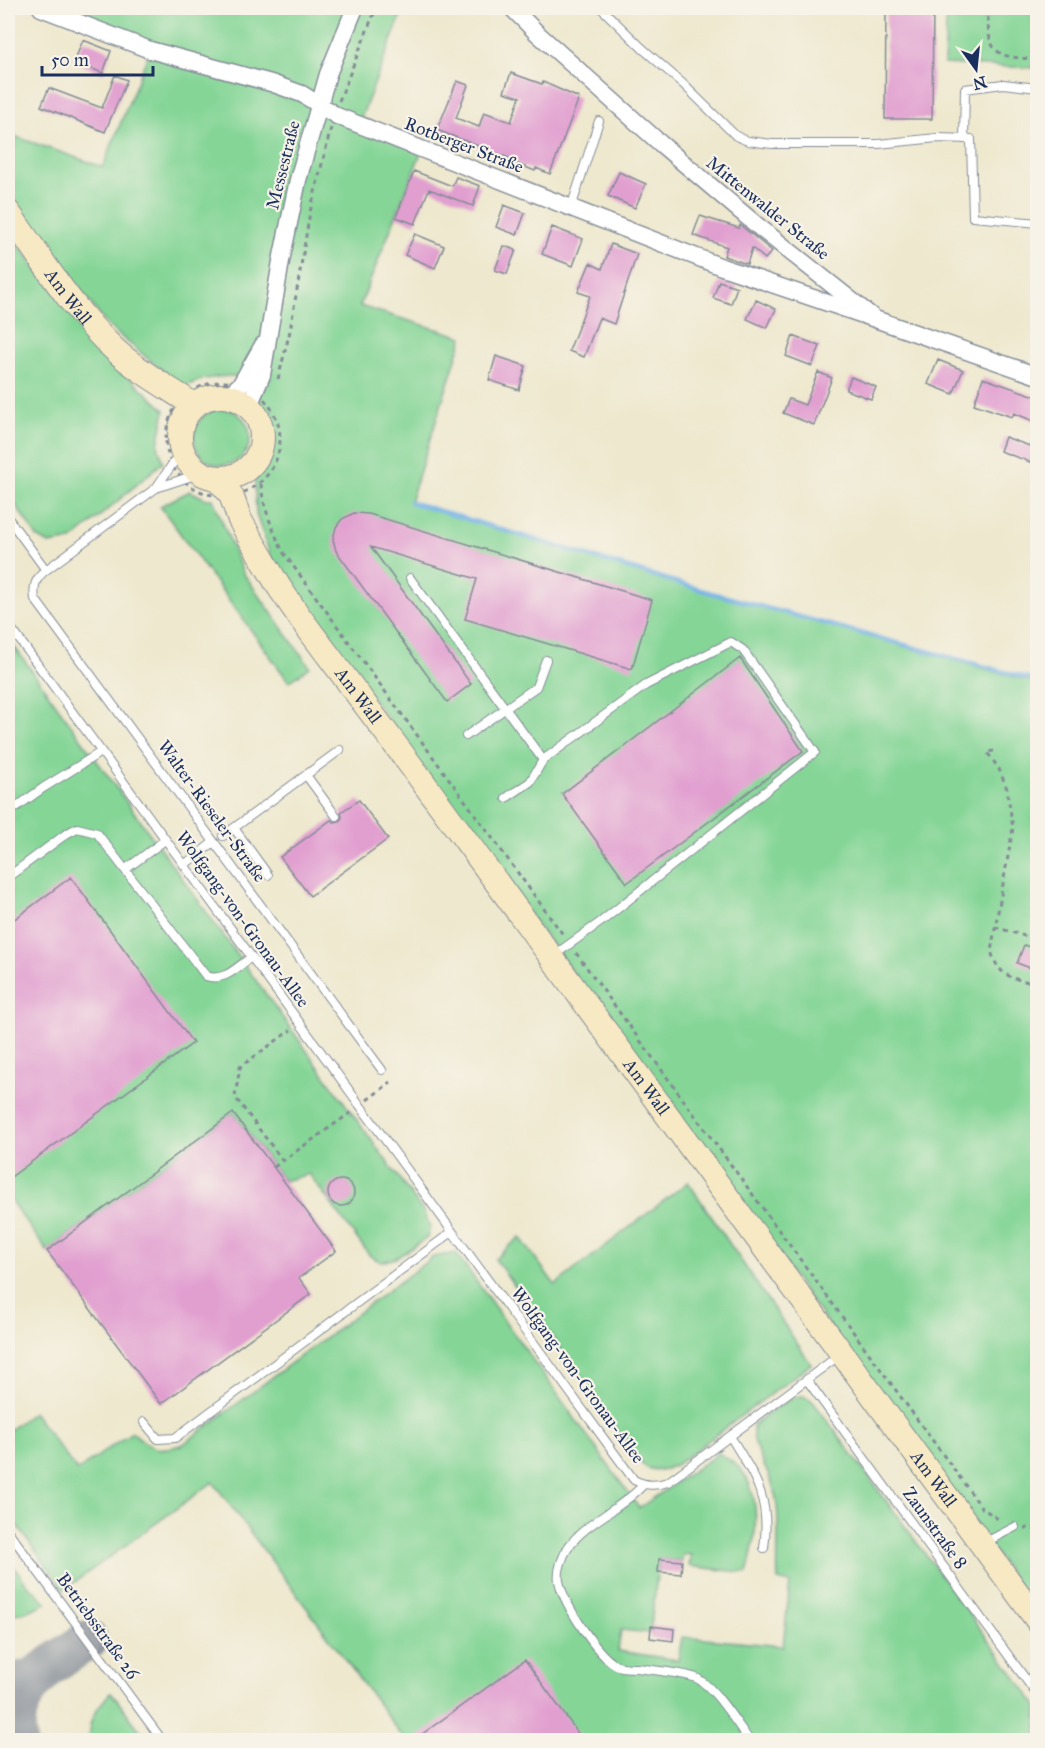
<svg xmlns="http://www.w3.org/2000/svg" width="1045" height="1748" font-family="'IM FELL Great Primer',serif">
	<rect width="100%" height="100%" fill="#f7f3e8"/>
	<filter id="ink" filterUnits="userSpaceOnUse"><feTurbulence type="fractalNoise" baseFrequency=".0167" numOctaves="2"/><feDisplacementMap in="SourceGraphic" scale="12" xChannelSelector="R" yChannelSelector="G"/><feConvolveMatrix kernelMatrix="1 2 1 2 8 2 1 2 1" color-interpolation-filters="sRGB"/></filter>
	<filter id="wash" filterUnits="userSpaceOnUse"><feTurbulence type="fractalNoise" baseFrequency=".008" numOctaves="4" result="noise"/><feDisplacementMap in="SourceGraphic" scale="24" xChannelSelector="R" yChannelSelector="G"/><feGaussianBlur stdDeviation="1.35" result="paint"/><feColorMatrix in="noise" values="0 0 0 0 0 0 0 0 0 0 0 0 0 0 0 0 0 1.4 0 .05"/><feComposite in="paint" operator="in"/></filter>
	<g filter="url(#wash)">
		<rect width="100%" height="100%" fill="#eee8ce"/>
		<path fill="#84d596" stroke="#50827a" stroke-width="1.5" d="M 41,8 L 404,8 L 361,118 L 425,143 L 360,306 L 463,337 L 410,502 L 708,592 L 1037,683 L 1037,1611 L 272,560 L 256,514 L 255,481 L 268,462 L 266,426 L 256,402 L 235,376 C 215,375 200,379 183,387 L 108,326 L 8,196 L 8,134 L 103,167 L 150,50 Z
			M 947,8 L 1037,8 L 1037,68 L 944,64 Z
			M 8,231 L 97,348 L 165,410 L 158,445 L 163,462 L 72,540 L 49,544 L 37,537 L 8,494 Z
			M194 437a28 28 0 1 1 56 0a28 28 0 1 1-56 0Z
			M 190,491 L 206,499 L 213,499 L 243,573 L 310,667 L 289,682 L 160,506 Z
			M 8,638 L 425,1214 L 430,1227 L 427,1238 L 396,1258 L 381,1262 L 370,1256 L 309,1174 L 284,1181 L 233,1113 L 47,1251 L 8,1197 Z
			M 688,1182 L 811,1364 L 677,1464 L 661,1471 L 647,1468 L 629,1451 L 583,1379 L 495,1259 L 520,1237 L 555,1285 Z
			M 456,1253 L 639,1508 L 719,1453 C 725,1458 736,1463 741,1470 C 763,1498 756,1541 747,1573 L 689,1566 L 691,1555 L 683,1554 L 682,1561 L 659,1559 L 650,1633 L 621,1630 L 618,1651 L 678,1660 L 682,1637 L 783,1646 L 790,1583 L 778,1580 C 776,1551 782,1513 773,1486 C 766,1465 751,1449 753,1425 C 764,1418 791,1394 803,1396 C 809,1397 811,1400 815,1404 L 1037,1706 L 1037,1740 L 405,1740 L 213,1482 L 64,1590 L 8,1513 L 8,1431 L 33,1412 L 77,1471 L 132,1432 C 154,1450 154,1452 182,1445 L 433,1257 Z
			M 8,1558 L 26,1583 L 47,1603 L 23,1613 L 8,1614 Z
			M 111,1692 L 147,1740 L 90,1740 C 86,1720 99,1706 111,1692 Z"/>
		<g fill="none" stroke-linecap="round" stroke-linejoin="round">
			<path stroke="#74b2e6" stroke-width="4.5" d="M 410,502 L 708,592 L 1038,681"/>
			<path stroke="#848c96" stroke-width="40" d="M 8,1685 L 34,1677 L 88,1640
				M 17,1740 C 12,1712 24,1691 44,1672"/>
		</g>
		<g id="blocks">
			<path fill="#e19fd0" d="M 886,8 L 933,8 L 932,119 L 885,119 Z
				M 83,40 L 111,51 L 103,73 L 74,62 Z
				M 511,73 L 542,84 L 543,82 L 579,98 L 550,174 L 536,168 L 535,171 L 513,162 L 514,160 L 499,154 L 437,130 L 457,81 L 468,85 L 456,118 L 479,127 L 484,112 L 511,122 L 520,97 L 504,92 Z
				M 115,75 L 127,80 L 105,132 L 41,106 L 49,88 L 102,108 Z
				M 414,171 L 452,186 L 456,177 L 480,186 L 473,206 L 429,189 L 415,224 L 396,217 Z
				M 619,172 L 646,184 L 635,208 L 608,196 Z
				M 504,205 L 525,213 L 517,235 L 496,227 Z
				M 700,216 L 739,228 L 740,225 L 772,251 L 765,259 L 752,248 L 747,264 L 724,256 L 727,247 L 693,235 Z
				M 552,227 L 583,239 L 573,266 L 542,254 Z
				M 415,234 L 444,246 L 435,268 L 405,255 Z
				M 611,244 L 637,254 L 614,324 L 599,318 L 584,357 L 569,351 L 590,296 L 578,292 L 590,263 L 602,269 Z
				M 504,246 L 516,250 L 507,274 L 495,270 Z
				M 719,281 L 737,287 L 731,304 L 713,298 Z
				M 756,300 L 776,309 L 767,328 L 747,319 Z
				M 793,336 L 820,346 L 812,366 L 786,356 Z
				M 496,356 L 526,366 L 519,390 L 489,380 Z
				M 938,360 L 963,370 L 953,394 L 928,384 Z
				M 818,372 L 832,378 L 814,425 L 783,413 L 789,399 L 805,405 Z
				M 851,377 L 876,387 L 871,399 L 846,390 Z
				M 983,378 L 1038,397 L 1038,423 L 1014,413 L 1012,417 L 974,404 Z
				M 1005,437 L 1038,449 L 1038,465 L 1000,451 Z
				M 354,513 L 369,514 L 652,600 L 632,669 L 465,619 L 477,579 L 371,547 L 471,684 L 447,702 L 336,551 L 333,539 L 336,527 L 342,519 Z
				M 740,658 L 803,751 L 627,883 L 562,794 Z
				M 359,800 L 388,839 L 310,896 L 280,857 L 331,820 L 334,822 L 339,821 L 342,818 L 341,812 Z
				M 71,877 L 193,1043 L 8,1179 L 8,924 Z
				M 1024,945 L 1038,950 L 1038,971 L 1017,963 Z
				M 233,1113 L 336,1251 L 299,1278 L 311,1294 L 161,1404 L 47,1251 Z
				M328 1193a13 13 0 1 1 26 0a13 13 0 1 1-26 0Z
				M 659,1559 L 682,1561 L 681,1574 L 658,1572 Z
				M 651,1626 L 674,1629 L 673,1641 L 650,1638 Z
				M 525,1660 L 583,1740 L 414,1740 Z"/>
		</g>
	</g>
	<g filter="url(#ink)">
		<use href="#blocks" fill-opacity="0" stroke="#848c96" stroke-width="1.5"/>
		<g fill="none" stroke-linecap="round" stroke-linejoin="round">
			<defs>
				<path id="lane" d="M 601,8 L 642,48 L 683,84 L 736,136 L 748,141 L 772,144 L 878,144 L 937,138 L 971,139 L 973,217 L 1038,223
					M 964,139 L 965,89 L 1003,84 L 1038,88
					M 571,208 L 599,121
					M 201,473 L 156,488 L 46,570 C 35,579 33,586 35,599 L 382,1070
					M 156,488 L 182,450
					M 8,518 L 46,570
					M 410,578 L 543,760
					M 8,624 L 634,1480 C 646,1486 655,1486 668,1482 L 841,1354
					M 466,736 L 536,687 L 546,660
					M 306,775 L 336,816
					M 506,798 L 530,782 L 543,760 L 646,685 L 731,642 L 743,650 L 815,752 L 602,921 L 553,956
					M 8,813 L 43,788 L 101,752
					M 234,828 L 268,875
					M 223,836 L 340,750
					M 184,865 L 214,842
					M 126,869 L 165,840
					M 8,877 L 66,834 L 77,828 L 97,833 L 206,976 C 224,982 236,968 250,958
					M 807,1380 L 1038,1696
					M 144,1422 L 158,1439 L 175,1438 L 452,1232
					M 730,1436 C 755,1477 771,1498 764,1548
					M 643,1485 C 623,1508 586,1522 569,1546 C 563,1555 557,1570 559,1581 C 563,1602 598,1658 618,1666 C 624,1668 631,1668 637,1668 C 651,1670 684,1673 696,1678 C 713,1685 738,1725 749,1740
					M 8,1531 L 162,1740
					M 984,1543 L 1015,1527"/>
				<path id="street" d="M 41,8 L 150,50 L 271,83 L 302,94 L 337,116 L 722,267 L 875,319
					M 512,8 L 538,34 L 661,144 L 759,227 L 875,319 L 1038,376
					M 227,396 L 241,384 L 263,345
					M 249,406 L 262,375 L 281,261 L 298,180 L 328,74 L 355,8"/>
				<g id="secondary">
					<path id="s1" d="M 8,212 C 41,258 73,311 115,350 C 138,371 168,388 194,405"/>
					<circle cx="221" cy="437" r="41"/>
					<path id="s2" d="M 215,478 L 225,487 L 231,495 L 240,520 L 249,536 L 279,587 L 301,619 L 415,771 L 1038,1621"/>
				</g>
			</defs>
			<use href="#lane" stroke="#848c96" stroke-width="10"/>
			<use href="#street" stroke="#848c96" stroke-width="19"/>
			<use href="#secondary" stroke="#848c96" stroke-width="26"/>
			<path stroke="#848c96" stroke-width="3" stroke-dasharray="4.5 4.5" stroke-linecap="butt" d="M 988,8 C 987,52 993,58 1038,59
				M 339,101 L 376,8
				M 278,379 L 290,331 L 310,212 L 331,128
				M166 439a57 57 0 1 1 114 0a57 57 0 1 1-114 0Z
				M 261,484 C 263,508 273,530 283,552 L 564,936
				M 994,751 L 987,752 L 999,769 L 1007,789 L 1013,828 L 991,951 C 999,978 1012,978 1038,984
				M 995,927 L 1038,940
				M 576,953 L 982,1508 L 1001,1521
				M 367,1100 L 391,1082
				M 283,1161 L 235,1097 L 240,1067 L 291,1030
				M 274,1167 L 353,1111
				M 1024,1528 L 1038,1529"/>
			<use href="#lane" stroke="#fff" stroke-width="8"/>
			<use href="#street" stroke="#fff" stroke-width="16"/>
			<use href="#secondary" stroke="#f7e9c3" stroke-width="24"/>
		</g>
	</g>
	<g text-anchor="middle" dominant-baseline="central" stroke-width="4.5" stroke-linejoin="round" paint-order="stroke">
		<g font-size="18" fill="#1b2f5e" stroke="#f7f3e8">
			<text transform="translate(464 145) rotate(21)">Rotberger Straße</text>
			<text transform="translate(283 165) rotate(-76)">Messestraße</text>
			<text transform="translate(768 208) rotate(39)">Mittenwalder Straße</text>
			<text stroke="none"><textPath href="#s1" startOffset="104">Am Wall</textPath></text>
			<text stroke="none"><textPath href="#s2" startOffset="262">Am Wall</textPath></text>
			<text transform="translate(212 811) rotate(54)">Walter-Rieseler-Straße</text>
			<text transform="translate(243 919) rotate(54)">Wolfgang-von-Gronau-Allee</text>
			<text stroke="none"><textPath href="#s2" startOffset="748">Am Wall</textPath></text>
			<text transform="translate(578 1375) rotate(54)">Wolfgang-von-Gronau-Allee</text>
			<text stroke="none"><textPath href="#s2" startOffset="1234">Am Wall</textPath></text>
			<text transform="translate(935 1528) rotate(54)">Zaunstraße 8</text>
			<text transform="translate(98 1626) rotate(54)">Betriebsstraße 26</text>
		</g>
	</g>
	<rect width="1045" height="1748" fill="none" stroke="#f7f3e8" stroke-width="30"/>
	<g transform="translate(976 69) rotate(165)" stroke="#f7f3e8" stroke-width="4.5" paint-order="stroke">
	<path d="M0-4.5L10 22L0 15L-10 22Z" fill="#1b2f5e"/>
	<text y="-9" font-size="16" font-weight="bold" text-anchor="middle" fill="#1b2f5e">N</text>
	</g>
	<path d="M42 66v9h111v-9" fill="none" stroke="#1b2f5e" stroke-width="3"/>
	<text x="51" y="66" font-size="18" fill="#1b2f5e" stroke="#f7f3e8" stroke-width="4.5" paint-order="stroke">50 m</text>
</svg>
